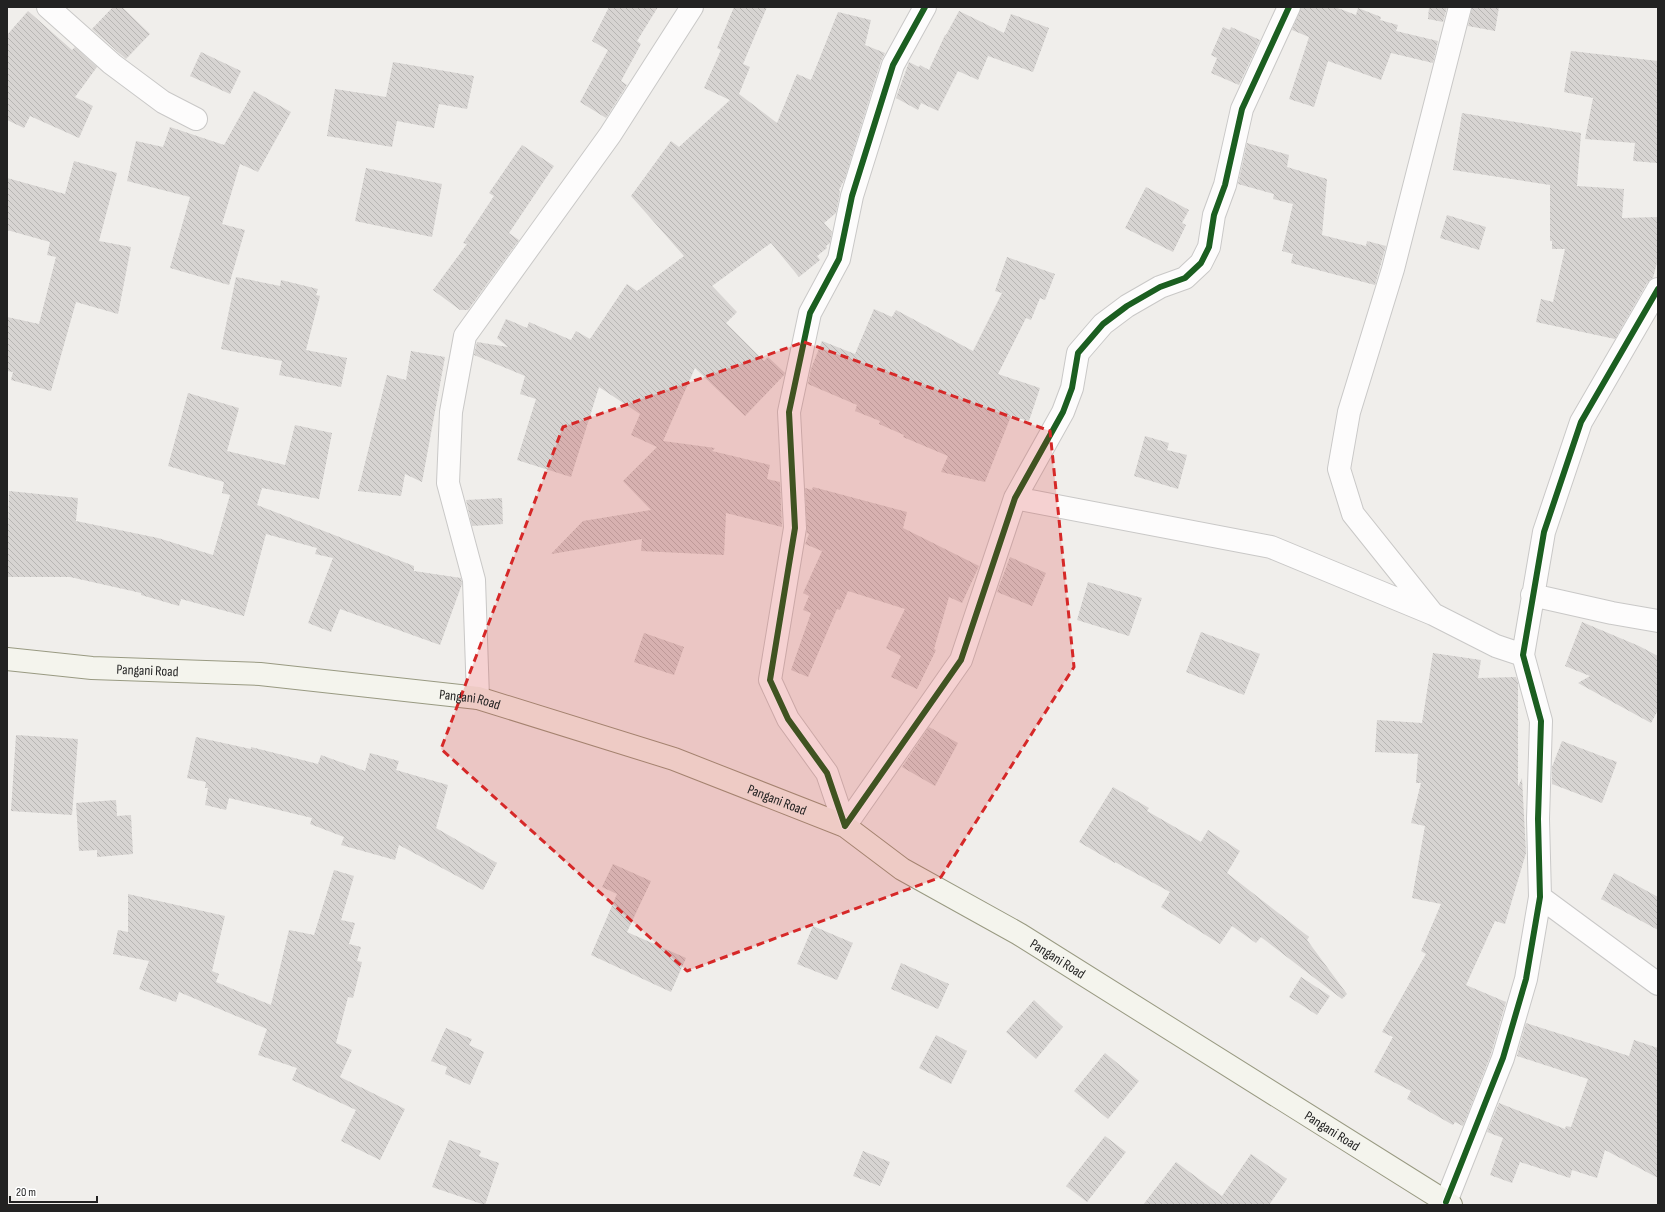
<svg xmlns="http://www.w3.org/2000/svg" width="1665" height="1212" font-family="'Sofia Sans Condensed',sans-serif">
	<defs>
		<pattern id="building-back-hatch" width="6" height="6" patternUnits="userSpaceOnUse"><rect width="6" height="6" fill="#d7d4d2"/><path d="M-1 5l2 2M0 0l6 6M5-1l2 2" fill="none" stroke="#b8b6b4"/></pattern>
	</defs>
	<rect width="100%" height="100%" fill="#f0eeeb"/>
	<path fill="url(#building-back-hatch)" d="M 113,7 L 122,7 L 150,34 L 126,59 L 92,29 Z
		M 609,7 L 658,7 L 637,41 L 641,44 L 621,81 L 627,85 L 606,118 L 580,102 L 608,50 L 592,41 Z
		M 734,7 L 767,7 L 743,64 L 750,67 L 739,94 L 777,123 L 797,74 L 811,80 L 838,12 L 871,20 L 865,45 L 885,53 L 881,61 L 845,178 L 839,190 L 840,192 L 836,213 L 824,223 L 832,232 L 830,243 L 826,246 L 827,248 L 817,256 L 820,260 L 799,277 L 771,243 L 712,286 L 737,312 L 726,323 L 764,361 L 768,357 L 785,373 L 784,375 L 745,416 L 695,368 L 663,441 L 715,448 L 712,451 L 770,465 L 767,479 L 780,482 L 782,527 L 726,513 L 724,555 L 641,551 L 642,539 L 551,554 L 583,521 L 651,510 L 623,481 L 657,447 L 631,435 L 640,414 L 599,387 L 571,477 L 517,460 L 536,399 L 520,394 L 525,376 L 474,355 L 477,342 L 508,347 L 497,338 L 506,319 L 527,328 L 529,322 L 571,340 L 576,331 L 590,339 L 627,284 L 637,291 L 684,256 L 631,196 L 671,141 L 679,147 L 730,100 L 704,88 L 721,50 L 717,48 Z
		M 1301,7 L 1335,7 L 1356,15 L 1358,8 L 1381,17 L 1380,20 L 1398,25 L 1396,31 L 1438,41 L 1433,63 L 1391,53 L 1381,80 L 1328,61 L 1314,107 L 1289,99 L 1309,37 L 1292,30 Z
		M 1429,7 L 1447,7 L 1443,22 L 1428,19 Z
		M 1472,7 L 1499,7 L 1495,31 L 1468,26 Z
		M 28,11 L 72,50 L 75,47 L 97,67 L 75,97 L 93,106 L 79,138 L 30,116 L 24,128 L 7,120 L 7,35 Z
		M 959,11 L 1004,33 L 1011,14 L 1049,28 L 1033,72 L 988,56 L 978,80 L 958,71 L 938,111 L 921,103 L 918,110 L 896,98 L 909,62 L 919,67 L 920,65 L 929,70 L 945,35 L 946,35 Z
		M 1223,27 L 1230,30 L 1231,27 L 1260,40 L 1239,85 L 1211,73 L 1217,58 L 1211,55 Z
		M 1571,51 L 1658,61 L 1657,163 L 1633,161 L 1635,143 L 1585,139 L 1593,98 L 1564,92 Z
		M 201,52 L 241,71 L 230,94 L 190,76 Z
		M 393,62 L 474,76 L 467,109 L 439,104 L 434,128 L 397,121 L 392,147 L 327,136 L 335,89 L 386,97 Z
		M 254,91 L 291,112 L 258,172 L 240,164 L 222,224 L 245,230 L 229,285 L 170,268 L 190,197 L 127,181 L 136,141 L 163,147 L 170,127 L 224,145 Z
		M 1462,113 L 1581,133 L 1577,186 L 1624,189 L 1622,218 L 1658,217 L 1658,259 L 1653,278 L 1647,283 L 1615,339 L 1536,322 L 1541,299 L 1553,302 L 1565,249 L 1552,249 L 1552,241 L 1550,241 L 1550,185 L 1453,170 Z
		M 1247,143 L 1289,155 L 1287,167 L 1327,179 L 1322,235 L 1366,246 L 1367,241 L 1386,246 L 1375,285 L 1291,263 L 1293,254 L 1282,251 L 1293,204 L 1273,199 L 1274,194 L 1238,184 Z
		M 522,145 L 554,166 L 509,233 L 519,240 L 468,310 L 460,310 L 433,290 L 467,244 L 463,243 L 494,196 L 489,193 Z
		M 74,161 L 117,173 L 99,241 L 131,247 L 118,314 L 76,302 L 51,391 L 11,380 L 13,372 L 7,371 L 7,317 L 39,324 L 56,257 L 47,255 L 50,242 L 7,230 L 7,178 L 65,194 Z
		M 366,168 L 442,184 L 432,237 L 355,221 Z
		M 1146,187 L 1189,210 L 1182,223 L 1186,225 L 1173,252 L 1125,228 Z
		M 1447,215 L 1486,227 L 1479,250 L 1440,238 Z
		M 1007,257 L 1055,274 L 1045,300 L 1040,298 L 1031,320 L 1026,318 L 998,374 L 1040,388 L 1029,421 L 1011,416 L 985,482 L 941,472 L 948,456 L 903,437 L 904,435 L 879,424 L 880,421 L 855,411 L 857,405 L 808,384 L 811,369 L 822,341 L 855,354 L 874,309 L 892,317 L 896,310 L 973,351 L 1002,293 L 995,291 Z
		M 236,277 L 280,286 L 281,280 L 318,289 L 316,295 L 320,296 L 306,350 L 347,358 L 341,387 L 279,375 L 282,361 L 221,349 Z
		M 411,351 L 445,357 L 422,482 L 405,474 L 401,496 L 358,491 L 387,375 L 406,380 Z
		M 188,393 L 239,408 L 227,451 L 285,465 L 295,425 L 332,433 L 319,499 L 262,488 L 257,505 L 414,566 L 414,571 L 461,578 L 462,584 L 440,645 L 340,609 L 331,632 L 308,623 L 333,558 L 315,554 L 317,548 L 266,534 L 244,616 L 181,599 L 179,606 L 141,595 L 141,593 L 70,577 L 7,577 L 9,491 L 78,498 L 76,521 L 158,538 L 213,555 L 230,495 L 222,493 L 224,482 L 168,466 Z
		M 1145,436 L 1169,443 L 1167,450 L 1187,455 L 1178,489 L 1134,476 Z
		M 813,487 L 907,512 L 903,528 L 979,566 L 962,603 L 949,597 L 934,649 L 936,650 L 917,689 L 891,677 L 901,656 L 886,648 L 905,609 L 848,591 L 840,610 L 837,609 L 808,677 L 791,670 L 811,613 L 803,610 L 809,596 L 803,593 L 822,551 L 805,544 L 809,534 L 807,533 L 805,488 L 812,490 Z
		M 502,498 L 503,524 L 472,526 L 466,500 Z
		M 1010,557 L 1046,573 L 1032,606 L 997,592 Z
		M 1088,582 L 1142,598 L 1129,636 L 1077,620 Z
		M 1582,622 L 1639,646 L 1658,656 L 1658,710 L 1651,723 L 1578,683 L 1590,676 L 1565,666 Z
		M 1201,632 L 1260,654 L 1244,695 L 1186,672 Z
		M 644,633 L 684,647 L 674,675 L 634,662 Z
		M 1433,653 L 1481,660 L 1478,678 L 1516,677 L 1518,683 L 1518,787 L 1522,778 L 1526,853 L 1505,924 L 1495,921 L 1466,985 L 1506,1002 L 1491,1054 L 1463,1126 L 1455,1122 L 1453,1125 L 1407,1099 L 1411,1091 L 1374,1072 L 1393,1037 L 1382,1032 L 1426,954 L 1421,951 L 1441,904 L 1412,898 L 1425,826 L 1411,823 L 1421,783 L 1416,783 L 1418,754 L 1375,752 L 1377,720 L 1422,723 Z
		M 929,727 L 958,743 L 935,786 L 902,767 Z
		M 16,735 L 78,739 L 72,815 L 11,811 Z
		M 196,737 L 251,749 L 251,747 L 318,764 L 321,755 L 365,771 L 370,753 L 399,761 L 396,770 L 448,785 L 436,828 L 497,863 L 483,890 L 399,845 L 395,860 L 341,845 L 344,837 L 310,824 L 312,818 L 229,798 L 226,810 L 205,805 L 208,788 L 205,788 L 206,782 L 187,778 Z
		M 1562,741 L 1617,762 L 1602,803 L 1552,784 L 1552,767 Z
		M 1113,787 L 1149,808 L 1147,811 L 1201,842 L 1208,830 L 1240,851 L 1227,873 L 1309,937 L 1307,940 L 1347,994 L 1342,999 L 1261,937 L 1256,943 L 1232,926 L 1220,944 L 1161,907 L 1170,892 L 1115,862 L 1115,863 L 1079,842 Z
		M 116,800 L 117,816 L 131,815 L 133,854 L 97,857 L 97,850 L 79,851 L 76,803 Z
		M 613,864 L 651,881 L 627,932 L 686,958 L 671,992 L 591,955 L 617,894 L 602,887 Z
		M 334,870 L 354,876 L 341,920 L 355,923 L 349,944 L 361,947 L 357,961 L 362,962 L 353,998 L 348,997 L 336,1043 L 352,1050 L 340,1077 L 405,1109 L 380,1160 L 341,1141 L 356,1110 L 292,1080 L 297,1068 L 258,1055 L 267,1029 L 179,992 L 176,1002 L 139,989 L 149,961 L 113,954 L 118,930 L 128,932 L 128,894 L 225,916 L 212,971 L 219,974 L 216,982 L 271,1005 L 289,930 L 314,935 Z
		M 1614,873 L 1658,897 L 1658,930 L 1601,899 Z
		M 813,926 L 853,943 L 837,980 L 797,964 Z
		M 901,963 L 949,984 L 938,1009 L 891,989 Z
		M 1301,977 L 1330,996 L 1317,1015 L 1289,997 Z
		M 1034,1000 L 1063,1027 L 1036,1059 L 1006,1032 Z
		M 1526,1023 L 1629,1056 L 1634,1040 L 1658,1048 L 1658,1178 L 1605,1150 L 1597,1178 L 1572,1170 L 1570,1178 L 1520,1162 L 1512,1183 L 1490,1175 L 1503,1138 L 1487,1132 L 1499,1103 L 1565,1129 L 1566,1126 L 1571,1127 L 1588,1079 L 1517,1056 Z
		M 446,1028 L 472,1039 L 469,1045 L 484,1052 L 470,1085 L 445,1074 L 447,1067 L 431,1061 Z
		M 936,1035 L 967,1051 L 951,1084 L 919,1068 Z
		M 1105,1053 L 1139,1081 L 1108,1119 L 1074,1091 Z
		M 1105,1136 L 1126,1152 L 1087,1202 L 1066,1186 Z
		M 449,1140 L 481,1151 L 479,1156 L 499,1163 L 485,1205 L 432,1187 Z
		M 863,1151 L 890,1162 L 880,1186 L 853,1176 Z
		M 1251,1154 L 1287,1179 L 1269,1205 L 1143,1205 L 1176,1162 L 1222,1196 Z"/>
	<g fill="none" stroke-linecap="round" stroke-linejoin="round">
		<defs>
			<path id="street" d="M 48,7 L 112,64 L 163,102 L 196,119
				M 1015,498 L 1271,547 L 1433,614 L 1496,646 L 1523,655
				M 1532,595 L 1612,613 L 1658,621
				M 1433,614 L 1353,514 L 1339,469 L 1349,412 L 1393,269 L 1460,7
				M 478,698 L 474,580 L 448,483 L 451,412 L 465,336 L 610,135 L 692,7
				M 845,826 L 961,660 L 1015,498 L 1063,412 L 1072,388 L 1078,353 L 1103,324 L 1127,306 L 1160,287 L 1185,278 L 1201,263 L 1209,247 L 1214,215 L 1225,185 L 1242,109 L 1289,7
				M 845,826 L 827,773 L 788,719 L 770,680 L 795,528 L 789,412 L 810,313 L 839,259 L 852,196 L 893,65 L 925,7
				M 1540,897 L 1658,984
				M 1446,1202 L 1503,1058 L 1526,979 L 1540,897 L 1538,819 L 1541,721 L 1523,655 L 1544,532 L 1581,422 L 1658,289"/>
			<g id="secondary">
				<path id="s1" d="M 7,659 L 92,668 L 260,674 L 478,698 L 674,759 L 845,826 L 902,869 L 1019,934 L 1451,1205"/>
			</g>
		</defs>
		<use href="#street" stroke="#c9c8c7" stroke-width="24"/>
		<use href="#secondary" stroke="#999a82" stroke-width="24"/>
		<use href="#street" stroke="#fdfcfc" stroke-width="22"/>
		<use href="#secondary" stroke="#f4f4ed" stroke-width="22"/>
		<defs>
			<path id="cycleway" d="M 845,826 L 961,660 L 1015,498 L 1063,412 L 1072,388 L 1078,353 L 1103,324 L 1127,306 L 1160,287 L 1185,278 L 1201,263 L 1209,247 L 1214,215 L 1225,185 L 1242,109 L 1289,7
				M 845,826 L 827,773 L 788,719 L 770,680 L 795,528 L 789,412 L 810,313 L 839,259 L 852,196 L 893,65 L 925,7
				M 1446,1202 L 1503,1058 L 1526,979 L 1540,897 L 1538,819 L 1541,721 L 1523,655 L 1544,532 L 1581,422 L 1658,289"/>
		</defs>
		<use href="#cycleway" stroke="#fff" stroke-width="8"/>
		<use href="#cycleway" stroke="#1b5e20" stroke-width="6"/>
	</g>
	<path fill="#d62828" fill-opacity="0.2" stroke="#d62828" stroke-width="3" stroke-dasharray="8 5" stroke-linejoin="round" d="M 804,342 L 1050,431 L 1074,667 L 941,877 L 687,971 L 441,749 L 563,427 Z"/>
	<g text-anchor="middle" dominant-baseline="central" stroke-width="3" stroke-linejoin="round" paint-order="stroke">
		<g font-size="14" fill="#222" stroke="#fff">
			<text stroke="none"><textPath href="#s1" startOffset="141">Pangani Road</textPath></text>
			<text stroke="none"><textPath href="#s1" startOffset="465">Pangani Road</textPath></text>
			<text stroke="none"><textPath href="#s1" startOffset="789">Pangani Road</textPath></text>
			<text stroke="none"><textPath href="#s1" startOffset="1113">Pangani Road</textPath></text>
			<text stroke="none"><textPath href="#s1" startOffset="1437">Pangani Road</textPath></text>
		</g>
	</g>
	<rect width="1665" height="1212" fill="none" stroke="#222222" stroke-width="16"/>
	<path d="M10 1196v6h87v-6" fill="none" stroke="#222222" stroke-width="2"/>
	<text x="16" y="1196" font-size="12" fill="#222222" stroke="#ffffff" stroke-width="3" paint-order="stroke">20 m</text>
</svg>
